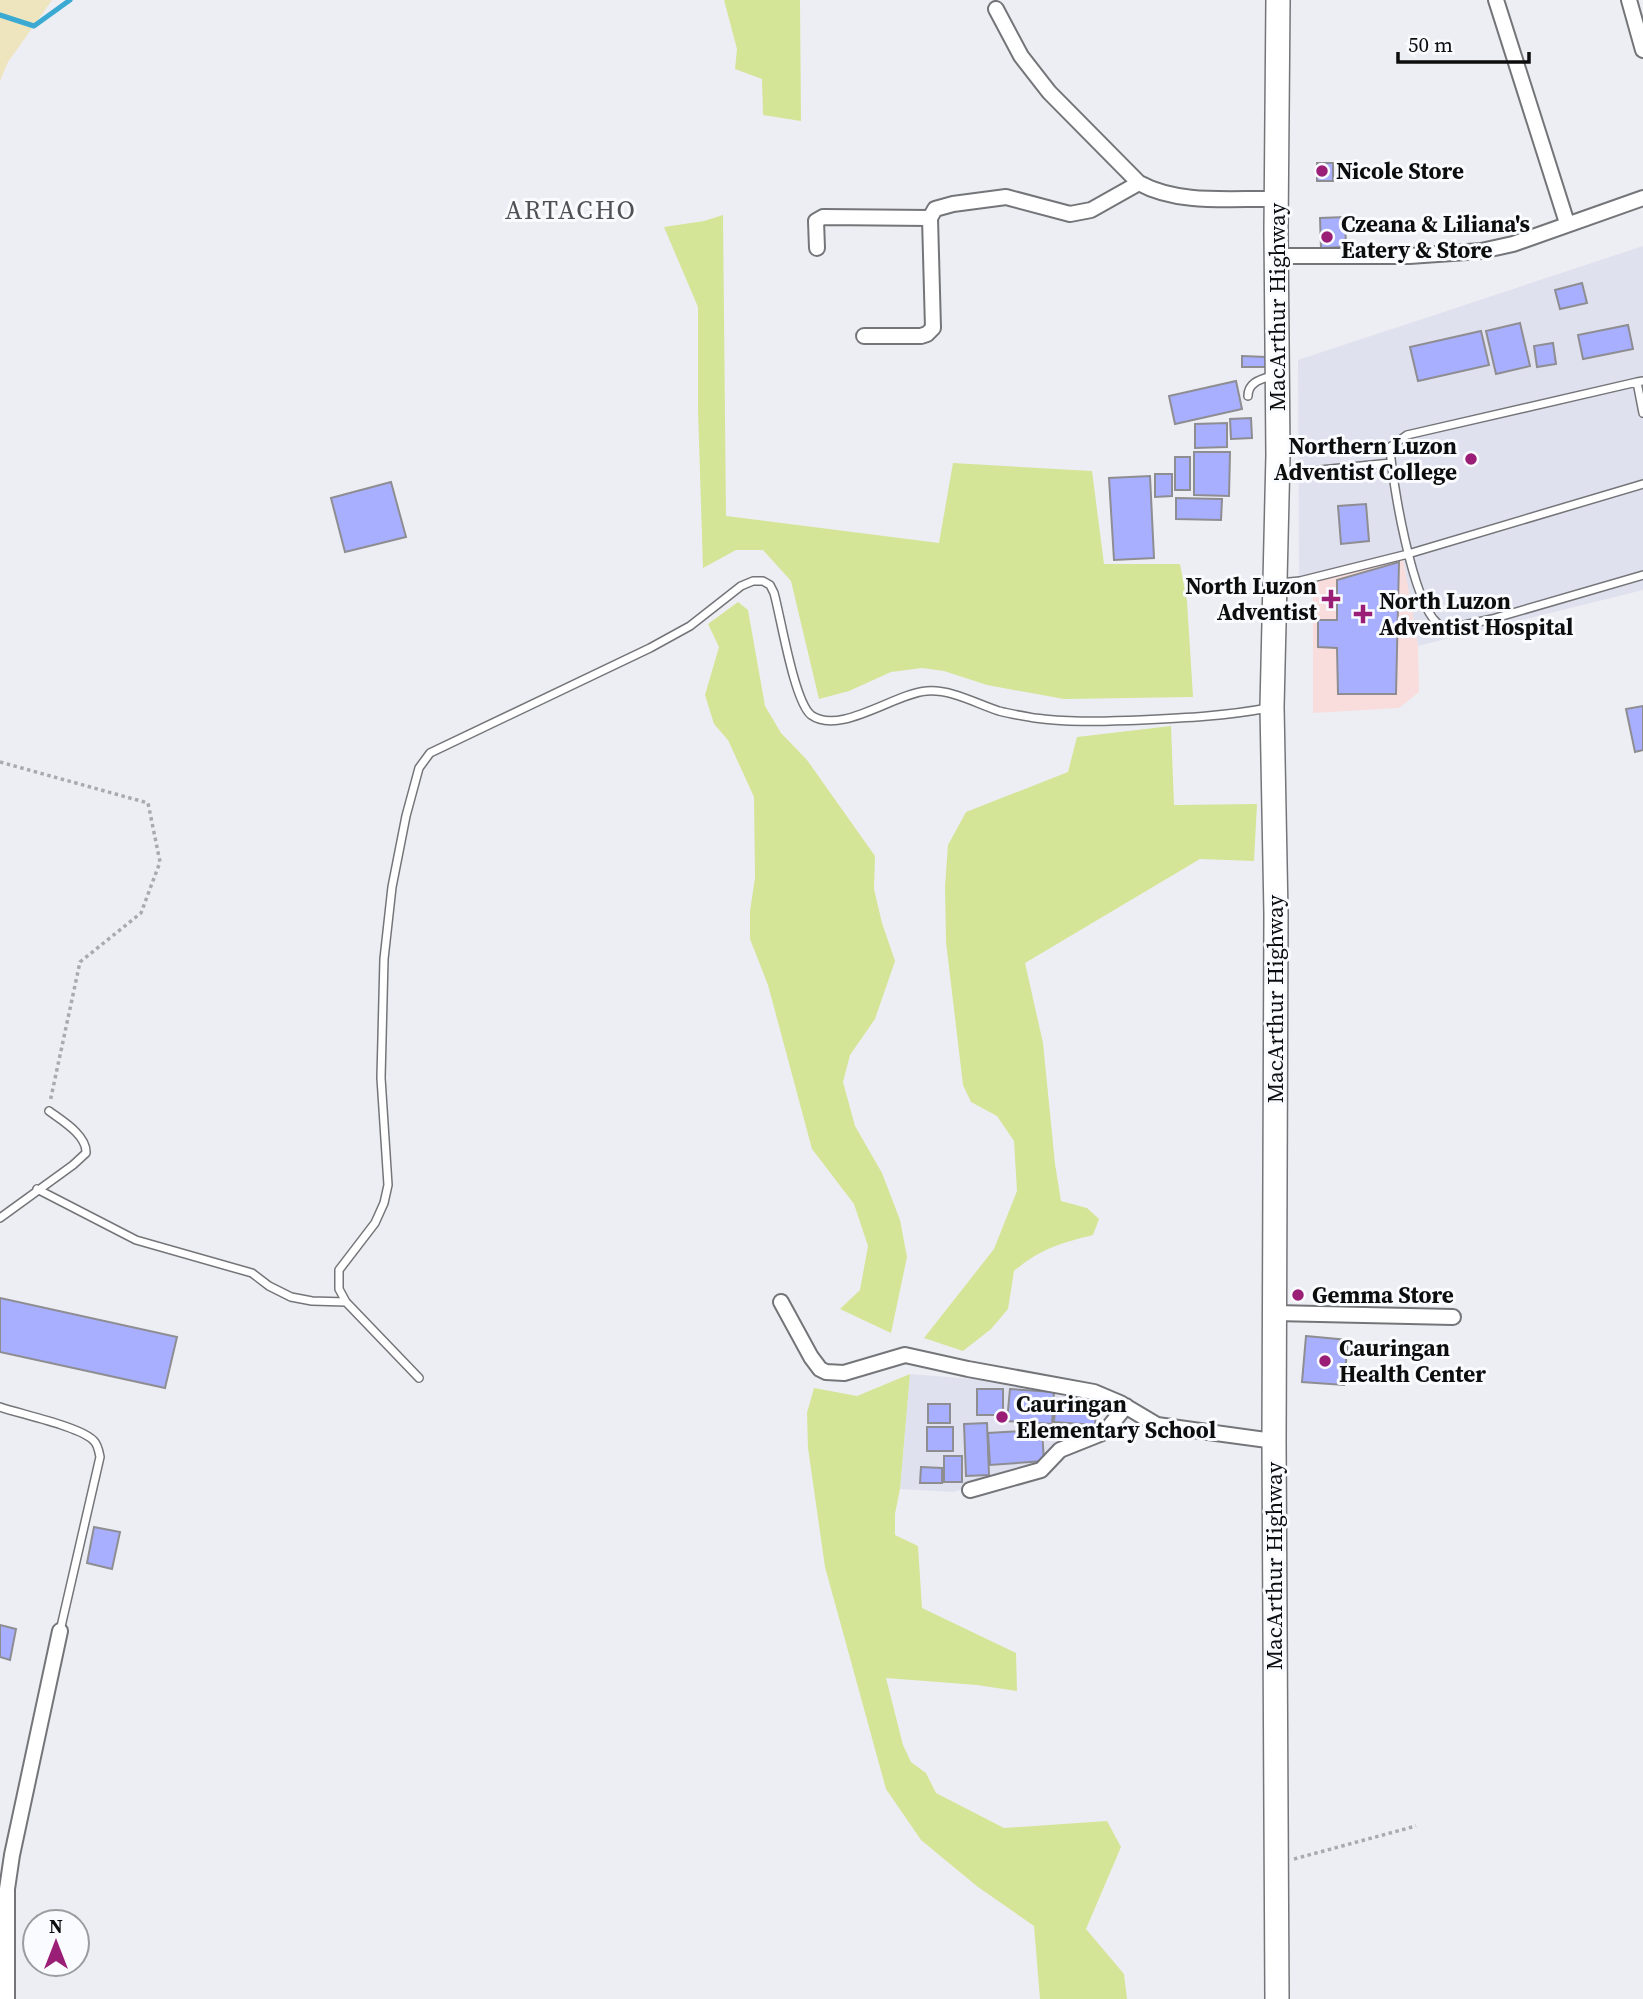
<svg xmlns="http://www.w3.org/2000/svg" width="1643" height="1999" font-family="'Source Serif 4',serif">
	<rect width="100%" height="100%" fill="#edeef3"/>
	<path fill="#e0e1ee" d="M 1643,246 L 1643,590 L 1418,646 L 1403,558 L 1299,585 L 1298,360 Z
		M 910,1374 L 1021,1383 L 1097,1402 L 1098,1433 L 1040,1467 L 953,1492 L 900,1489 Z"/>
	<path fill="#f8dddc" d="M 1403,558 L 1418,646 L 1419,692 L 1399,708 L 1313,713 L 1313,582 Z"/>
	<path fill="#d4e597" d="M 724,0 L 800,0 L 801,121 L 763,115 L 762,79 L 735,69 L 737,49 Z
		M 723,215 L 726,516 L 939,543 L 953,463 L 1092,471 L 1104,564 L 1180,564 L 1187,601 L 1193,697 L 1064,699 L 987,685 L 944,671 L 922,668 L 891,672 L 849,691 L 819,699 L 791,581 L 763,550 L 736,550 L 703,568 L 698,410 L 698,307 L 664,227 L 704,221 Z
		M 738,602 L 748,610 L 765,706 L 781,733 L 807,760 L 875,856 L 874,889 L 882,923 L 895,961 L 875,1019 L 850,1055 L 843,1082 L 855,1126 L 882,1173 L 900,1220 L 907,1257 L 891,1333 L 840,1309 L 860,1290 L 868,1246 L 854,1204 L 812,1149 L 768,985 L 750,939 L 750,911 L 755,878 L 754,797 L 728,740 L 714,724 L 705,695 L 719,647 L 708,624 Z
		M 1171,726 L 1174,805 L 1257,804 L 1254,861 L 1200,859 L 1025,963 L 1043,1043 L 1055,1164 L 1061,1201 L 1087,1208 L 1099,1219 L 1093,1235 C 1061,1243 1040,1249 1014,1271 L 1008,1309 L 991,1329 L 963,1351 L 924,1338 L 994,1249 L 1017,1191 L 1014,1141 L 997,1116 L 971,1102 L 963,1085 L 946,942 L 945,887 L 948,845 L 966,812 L 1068,772 L 1077,737 Z
		M 910,1374 L 900,1489 L 895,1514 L 895,1535 L 918,1546 L 922,1608 L 1016,1653 L 1017,1691 L 977,1685 L 886,1678 L 903,1745 L 911,1762 L 926,1773 L 936,1793 L 1004,1828 L 1107,1821 L 1121,1847 L 1086,1929 L 1124,1974 L 1127,1999 L 1040,1999 L 1034,1926 L 978,1887 L 921,1840 L 886,1789 L 825,1567 L 808,1448 L 807,1413 L 814,1388 L 857,1396 Z"/>
	<path fill="#eee5bf" d="M 0,0 L 52,0 L 8,62 L 0,81 Z"/>
	<g fill="none" stroke-linecap="round" stroke-linejoin="round">
		<path stroke="#3aaad2" stroke-width="5" d="M 0,15 L 34,26 L 70,0"/>
	</g>
	<path fill="#a9afff" stroke="#8d8d92" stroke-width="2" d="M 1317,163 L 1333,163 L 1333,181 L 1317,181 Z
		M 1345,217 L 1346,247 L 1321,248 L 1320,218 Z
		M 1582,283 L 1587,303 L 1560,309 L 1555,290 Z
		M 1520,323 L 1530,366 L 1496,374 L 1486,331 Z
		M 1628,325 L 1633,349 L 1583,359 L 1578,335 Z
		M 1481,331 L 1489,365 L 1418,381 L 1410,347 Z
		M 1553,343 L 1556,364 L 1537,367 L 1534,346 Z
		M 1242,356 L 1266,357 L 1266,367 L 1242,367 Z
		M 1236,381 L 1242,409 L 1175,424 L 1169,396 Z
		M 1251,418 L 1252,438 L 1231,439 L 1230,419 Z
		M 1227,423 L 1227,447 L 1195,448 L 1195,424 Z
		M 1194,452 L 1230,452 L 1229,496 L 1194,495 Z
		M 1175,457 L 1190,457 L 1190,490 L 1175,490 Z
		M 1155,474 L 1172,474 L 1172,496 L 1155,497 Z
		M 1150,476 L 1154,558 L 1114,560 L 1109,478 Z
		M 391,482 L 406,537 L 345,552 L 331,498 Z
		M 1176,498 L 1222,499 L 1221,520 L 1176,519 Z
		M 1366,504 L 1369,541 L 1341,544 L 1338,506 Z
		M 1399,562 L 1396,694 L 1338,694 L 1337,648 L 1318,647 L 1318,620 L 1337,620 L 1337,580 Z
		M 1643,706 L 1643,750 L 1635,752 L 1626,709 Z
		M 0,1298 L 177,1337 L 165,1388 L 0,1352 Z
		M 1306,1336 L 1348,1340 L 1344,1385 L 1302,1382 Z
		M 977,1389 L 1003,1389 L 1003,1415 L 977,1415 Z
		M 1010,1389 L 1054,1392 L 1052,1424 L 1007,1421 Z
		M 1056,1399 L 1097,1402 L 1095,1425 L 1054,1422 Z
		M 928,1404 L 950,1404 L 950,1423 L 928,1423 Z
		M 987,1423 L 989,1475 L 966,1476 L 964,1424 Z
		M 927,1427 L 953,1427 L 953,1451 L 927,1451 Z
		M 1042,1430 L 1044,1461 L 990,1465 L 988,1433 Z
		M 944,1456 L 962,1456 L 962,1482 L 944,1482 Z
		M 921,1467 L 942,1468 L 942,1483 L 920,1483 Z
		M 94,1527 L 120,1532 L 112,1569 L 87,1563 Z
		M 0,1625 L 16,1629 L 10,1660 L 0,1657 Z"/>
	<g fill="none" stroke-linecap="round" stroke-linejoin="round">
		<defs>
			<path id="service" d="M 1643,381 L 1637,382 L 1643,413
				M 1637,382 L 1407,435 L 1390,447 C 1392,482 1412,600 1437,623 C 1440,626 1443,627 1446,629 L 1492,619 L 1643,575
				M 1248,396 C 1248,381 1263,379 1274,375
				M 1280,474 L 1391,463
				M 1279,583 L 1300,581 L 1408,554 L 1643,484
				M 37,1189 L 136,1240 L 252,1273 L 269,1286 L 291,1297 L 312,1301 L 346,1302
				M 0,1218 L 73,1165 L 86,1153 C 87,1135 61,1120 49,1111
				M 419,1378 L 346,1302 L 339,1289 L 339,1270 L 375,1223 L 384,1203 L 388,1185 L 381,1078 L 384,959 L 392,887 L 406,816 L 419,768 L 430,753 L 650,648 L 690,626 L 741,586 L 753,581 L 763,581 L 770,585 L 774,593 C 781,618 794,701 811,715 C 840,736 895,693 927,691 C 951,689 977,704 999,711 C 1010,714 1023,716 1035,718 C 1070,723 1106,721 1141,720 C 1184,718 1226,716 1268,708
				M 0,1407 C 20,1414 82,1427 94,1441 C 98,1445 99,1452 100,1457 L 60,1631"/>
			<path id="minor" d="M 1496,0 L 1567,223
				M 1629,0 L 1643,50
				M 996,9 L 1021,56 L 1049,92 L 1139,183 C 1179,205 1232,198 1276,199
				M 817,248 L 816,221 L 823,217 L 930,218
				M 1276,256 L 1409,256 L 1481,251 L 1513,244 L 1643,198
				M 864,336 L 921,336 L 927,334 L 933,328 L 930,218 L 935,209 L 953,204 L 1006,197 L 1070,214 L 1091,210 L 1139,183
				M 781,1302 L 811,1357 L 820,1369 L 826,1372 L 844,1373 L 905,1355 L 968,1369 L 1094,1392 L 1120,1403 L 1157,1425 L 1274,1441
				M 1275,1313 L 1453,1317
				M 970,1490 L 1041,1470 L 1060,1450 L 1105,1432 L 1126,1406
				M 7,1999 L 7,1889 L 12,1855 L 60,1631"/>
			<path id="trunk" d="M 1277,1999 L 1274,1441 L 1276,914 L 1272,707 L 1278,455 L 1276,230 L 1278,0"/>
		</defs>
		<use href="#service" stroke="#747579" stroke-width="10"/>
		<use href="#minor" stroke="#747579" stroke-width="18"/>
		<use href="#trunk" stroke="#747579" stroke-width="26"/>
		<path stroke="#a9aaae" stroke-width="3.5" stroke-dasharray="3.5 3.5" stroke-linecap="butt" d="M 0,762 L 148,803 L 160,862 L 141,913 L 80,962 L 50,1102
			M 1294,1859 L 1416,1826"/>
		<use href="#service" stroke="#fff" stroke-width="7"/>
		<use href="#minor" stroke="#fff" stroke-width="14"/>
		<use href="#trunk" stroke="#fff" stroke-width="23"/>
	</g>
	<g fill="#9a1e75" stroke="#fafbff" stroke-width="2.5">
		<circle cx="1322" cy="171" r="7"/>
		<circle cx="1327" cy="237" r="7"/>
		<circle cx="1471" cy="459" r="7"/>
		<path d="M1327.5 588.5h7v7h7v7h-7v7h-7v-7h-7v-7h7z"/>
		<path d="M1359.5 603.5h7v7h7v7h-7v7h-7v-7h-7v-7h7z"/>
		<circle cx="1298" cy="1295" r="7"/>
		<circle cx="1325" cy="1361" r="7"/>
		<circle cx="1002" cy="1417" r="7"/>
	</g>
	<g text-anchor="middle" dominant-baseline="central" stroke-width="6" stroke-linejoin="round" paint-order="stroke">
		<g font-size="23" font-weight="bold" fill="#0d0d0e" stroke="#fafbff" text-anchor="start">
			<text x="1336" y="171">Nicole Store</text>
			<text x="1341" y="224">Czeana &amp; Liliana's<tspan x="1341" dy="26">Eatery &amp; Store</tspan></text>
			<text x="1457" y="446" text-anchor="end">Northern Luzon<tspan x="1457" dy="26">Adventist College</tspan></text>
			<text x="1317" y="586" text-anchor="end">North Luzon<tspan x="1317" dy="26">Adventist</tspan></text>
			<text x="1379" y="601">North Luzon<tspan x="1379" dy="26">Adventist Hospital</tspan></text>
			<text x="1312" y="1295">Gemma Store</text>
			<text x="1339" y="1348">Cauringan<tspan x="1339" dy="26">Health Center</tspan></text>
			<text x="1016" y="1404">Cauringan<tspan x="1016" dy="26">Elementary School</tspan></text>
		</g>
		<g font-size="23" fill="#0d0d0e" stroke="#fafbff">
			<text transform="translate(1277 307) rotate(-90)">MacArthur Highway</text>
			<text transform="translate(1275 999) rotate(-90)">MacArthur Highway</text>
			<text transform="translate(1274 1566) rotate(-90)">MacArthur Highway</text>
		</g>
		<g font-size="26" letter-spacing="2" fill="#505155" stroke="#fafbff">
			<text x="571" y="210">ARTACHO</text>
		</g>
	</g>
	<g transform="translate(56 1943)"><circle r="33" fill="#fafbff" stroke="#9b9c9f" stroke-width="2"/>
	<path d="M0-5L12 26L0 18L-12 26Z" fill="#9a1e75"/>
	<text y="-10" font-size="19" font-weight="bold" text-anchor="middle" fill="#0d0d0e">N</text>
	</g>
	<path d="M1398 52v10h131v-10" fill="none" stroke="#0d0d0e" stroke-width="3.5"/>
	<text x="1408" y="52" font-size="21" fill="#0d0d0e" stroke="#fafbff" stroke-width="5" paint-order="stroke">50 m</text>
</svg>
